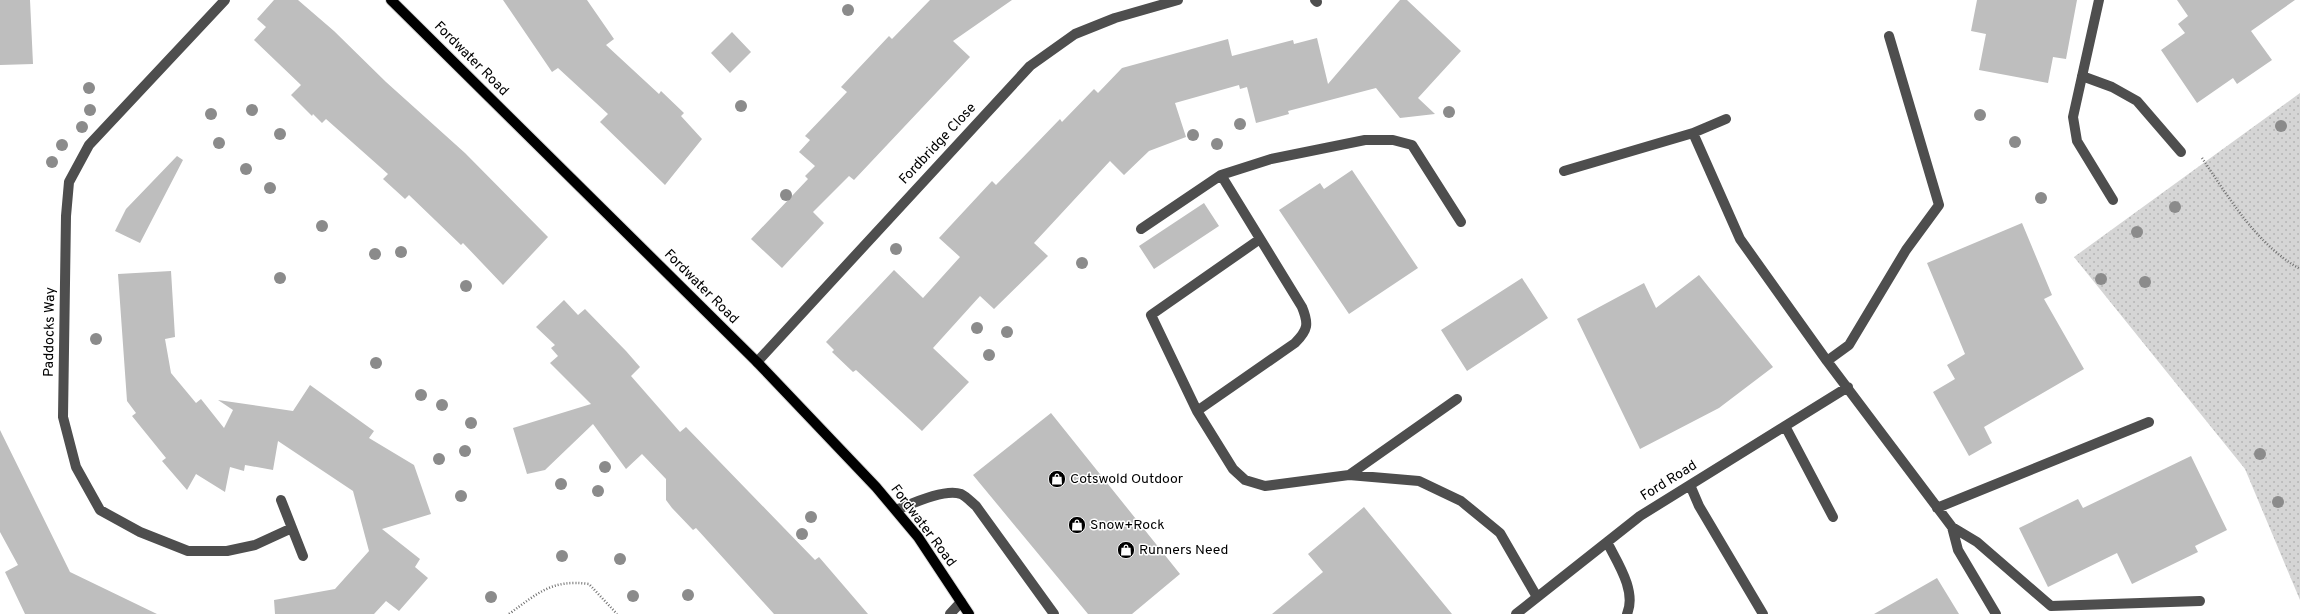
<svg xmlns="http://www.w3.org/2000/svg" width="2300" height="614" font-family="Overpass,sans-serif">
	<defs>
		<pattern id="grass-dots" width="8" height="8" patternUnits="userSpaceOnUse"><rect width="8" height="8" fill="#d5d5d5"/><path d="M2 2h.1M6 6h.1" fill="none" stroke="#b5b5b5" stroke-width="1.8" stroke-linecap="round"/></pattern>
	</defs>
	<rect width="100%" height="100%" fill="#fff"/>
	<path fill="url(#grass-dots)" d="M 2300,93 L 2300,600 L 2245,469 L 2074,257 Z"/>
	<path fill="#bebebe" d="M 0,0 L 30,0 L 33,64 L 0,65 Z
		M 274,0 L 298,0 L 334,31 L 386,82 L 465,153 L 548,237 L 503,285 L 463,243 L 461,245 L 409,195 L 405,199 L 383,179 L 388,174 L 326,119 L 322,123 L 313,114 L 312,116 L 291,95 L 301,85 L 254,40 L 266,27 L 257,19 Z
		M 503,0 L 587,0 L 614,39 L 606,45 L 659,94 L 661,91 L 684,113 L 681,116 L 702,139 L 665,185 L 600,122 L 608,114 L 558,68 L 552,72 Z
		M 930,0 L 1012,0 L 953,41 L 970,57 L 854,180 L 849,176 L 813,212 L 824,223 L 782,268 L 751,239 L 808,179 L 805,176 L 815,166 L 799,152 L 810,140 L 805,136 L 847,92 L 841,87 L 889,36 L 892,39 Z
		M 1400,0 L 1407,0 L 1461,51 L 1418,98 L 1435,114 L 1400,118 L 1376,88 L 1288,111 L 1289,114 L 1256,123 L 1247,87 L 1240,89 L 1239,85 L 1175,103 L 1186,137 L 1149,151 L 1124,175 L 1110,161 L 1034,243 L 1048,256 L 994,309 L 980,296 L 933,348 L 969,382 L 922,431 L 856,370 L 853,372 L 832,352 L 834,350 L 826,342 L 894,270 L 923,298 L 960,257 L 939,238 L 992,181 L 996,185 L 1060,119 L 1062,122 L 1094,89 L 1098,93 L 1122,68 L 1228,39 L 1232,56 L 1293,40 L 1294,44 L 1317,38 L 1328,84 Z
		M 1977,0 L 2077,0 L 2066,59 L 2053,57 L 2048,83 L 1979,70 L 1986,34 L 1971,31 Z
		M 2177,0 L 2295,0 L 2251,31 L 2272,60 L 2237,84 L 2233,78 L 2197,103 L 2161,50 L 2185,33 L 2178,24 L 2188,16 Z
		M 732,32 L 751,52 L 730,73 L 711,53 Z
		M 177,156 L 183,160 L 140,243 L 115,231 L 126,209 Z
		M 1352,170 L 1418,268 L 1349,314 L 1279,210 L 1320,183 L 1324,189 Z
		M 1204,203 L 1219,226 L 1154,269 L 1139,246 Z
		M 2022,223 L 2052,295 L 2044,299 L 2084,369 L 1984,427 L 1992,443 L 1969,456 L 1933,392 L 1955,379 L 1947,365 L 1965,354 L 1927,263 Z
		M 171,271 L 175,337 L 165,339 L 171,373 L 196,403 L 201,399 L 224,428 L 233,410 L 218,400 L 293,411 L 310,385 L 374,431 L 369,438 L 414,465 L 431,514 L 382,529 L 420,559 L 415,567 L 428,578 L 399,611 L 386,601 L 374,614 L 275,614 L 274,600 L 335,589 L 369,551 L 353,491 L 278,441 L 273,470 L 245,465 L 244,471 L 230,467 L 225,492 L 196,474 L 187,490 L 162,461 L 166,458 L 132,416 L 136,413 L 127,401 L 118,274 Z
		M 1699,275 L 1773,367 L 1719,408 L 1640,449 L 1577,319 L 1644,283 L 1656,308 Z
		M 1522,278 L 1548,318 L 1467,371 L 1441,330 Z
		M 564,300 L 578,315 L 585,309 L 626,351 L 640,367 L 631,376 L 680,432 L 686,427 L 815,560 L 819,557 L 868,614 L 774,614 L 696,528 L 693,530 L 672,508 L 666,500 L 666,479 L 642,454 L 626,469 L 593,424 L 545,470 L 527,474 L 513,428 L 591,404 L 550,363 L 558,356 L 551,348 L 555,345 L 536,327 Z
		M 1051,413 L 1180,574 L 1132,614 L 1088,614 L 973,475 Z
		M 0,430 L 70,572 L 157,614 L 25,614 L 5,572 L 18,565 L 0,532 Z
		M 2191,456 L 2227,530 L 2195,546 L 2198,552 L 2132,584 L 2117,553 L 2048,587 L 2019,528 L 2078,499 L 2083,508 Z
		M 1364,507 L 1452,614 L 1272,614 L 1323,572 L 1308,554 Z
		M 1937,578 L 1959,614 L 1874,614 Z"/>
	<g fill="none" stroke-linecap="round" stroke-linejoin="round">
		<defs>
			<path id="major" d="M 391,0 L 757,362 L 876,487 L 918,537 L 969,614"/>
		</defs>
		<use href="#major" stroke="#dbdbdb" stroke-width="12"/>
		<path stroke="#707070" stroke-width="2.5" stroke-dasharray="1 2" stroke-linecap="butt" d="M 2202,158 C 2230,199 2256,244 2300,269
			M 509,614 C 538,593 552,579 589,584 L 617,614"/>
		<path stroke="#4e4e4e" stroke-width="10" d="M 225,0 L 89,145 L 69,182 L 66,216 L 63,417 L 76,467 L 100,510 L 140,532 L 188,551 L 227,551 L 255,545 L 292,528
			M 1315,0 L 1317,2
			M 2099,0 L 2073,117 L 2077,141 L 2113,200
			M 2082,76 L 2112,87 L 2137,101 L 2181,152
			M 1726,119 L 1693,133 L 1740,239 L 1827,361 L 1952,527 L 1958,550 L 1996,614
			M 1564,171 L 1693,133
			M 1141,229 L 1221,175 L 1271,159 L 1365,140 L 1393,140 L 1412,145 L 1461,222
			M 1260,239 L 1151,315 L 1197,411 L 1233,469 L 1245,480 L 1265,486 L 1349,475 L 1419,481 L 1461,501 L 1500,533 L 1537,597
			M 1827,361 L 1849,345 L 1906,250 L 1939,205 L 1889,36
			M 757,362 L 1030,66 L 1075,34 L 1115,18 L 1178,0
			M 1197,411 L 1295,343 C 1308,330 1309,324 1302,307 L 1221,175
			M 1785,426 L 1833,517
			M 1349,475 L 1457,399
			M 1690,485 L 1699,506 L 1763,614
			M 281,500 L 303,556
			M 1937,508 L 2149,422
			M 896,510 C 911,504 945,488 961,494 C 967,497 971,502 976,506 L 1054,614
			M 1952,527 L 1977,542 L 2051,606 L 2200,601
			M 1607,542 C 1617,562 1637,591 1627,614
			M 950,614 L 961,602
			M 1516,614 L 1640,516 L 1848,387"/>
		<use href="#major" stroke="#000" stroke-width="10"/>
	</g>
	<g fill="#8b8b8b">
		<circle cx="848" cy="10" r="6"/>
		<circle cx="89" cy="88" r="6"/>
		<circle cx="741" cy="106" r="6"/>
		<circle cx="90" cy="110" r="6"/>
		<circle cx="252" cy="110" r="6"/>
		<circle cx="1449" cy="112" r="6"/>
		<circle cx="211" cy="114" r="6"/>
		<circle cx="1980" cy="115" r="6"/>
		<circle cx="1240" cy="124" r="6"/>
		<circle cx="2281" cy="126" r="6"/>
		<circle cx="82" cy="127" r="6"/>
		<circle cx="280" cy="134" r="6"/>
		<circle cx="1193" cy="135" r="6"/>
		<circle cx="2015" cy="142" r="6"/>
		<circle cx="219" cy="143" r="6"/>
		<circle cx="1217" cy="144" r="6"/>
		<circle cx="62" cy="145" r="6"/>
		<circle cx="52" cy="162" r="6"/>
		<circle cx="246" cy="169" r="6"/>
		<circle cx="270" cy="188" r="6"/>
		<circle cx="786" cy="195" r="6"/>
		<circle cx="2041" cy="198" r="6"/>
		<circle cx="2175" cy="207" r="6"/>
		<circle cx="322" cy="226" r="6"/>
		<circle cx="2137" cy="232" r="6"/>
		<circle cx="896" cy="249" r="6"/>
		<circle cx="401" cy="252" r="6"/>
		<circle cx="375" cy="254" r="6"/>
		<circle cx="1082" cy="263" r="6"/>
		<circle cx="280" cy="278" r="6"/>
		<circle cx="2101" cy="279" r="6"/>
		<circle cx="2145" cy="282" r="6"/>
		<circle cx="466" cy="286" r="6"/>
		<circle cx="977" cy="328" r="6"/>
		<circle cx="1007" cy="332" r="6"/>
		<circle cx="96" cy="339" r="6"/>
		<circle cx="989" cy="355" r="6"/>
		<circle cx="376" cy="363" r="6"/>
		<circle cx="421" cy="395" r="6"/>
		<circle cx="442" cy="405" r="6"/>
		<circle cx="471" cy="423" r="6"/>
		<circle cx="465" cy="451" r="6"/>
		<circle cx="2260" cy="454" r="6"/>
		<circle cx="439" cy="459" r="6"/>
		<circle cx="605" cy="467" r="6"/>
		<circle cx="561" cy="484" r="6"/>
		<circle cx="598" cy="491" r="6"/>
		<circle cx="461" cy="496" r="6"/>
		<circle cx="2278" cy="502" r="6"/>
		<circle cx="811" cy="517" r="6"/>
		<circle cx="802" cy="534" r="6"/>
		<circle cx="562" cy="556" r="6"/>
		<circle cx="620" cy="559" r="6"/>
		<circle cx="688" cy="595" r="6"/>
		<circle cx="633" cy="596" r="6"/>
		<circle cx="491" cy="597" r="6"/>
	</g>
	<defs>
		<symbol id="shop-disc" viewBox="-11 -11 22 22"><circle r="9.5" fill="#000" stroke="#fff"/><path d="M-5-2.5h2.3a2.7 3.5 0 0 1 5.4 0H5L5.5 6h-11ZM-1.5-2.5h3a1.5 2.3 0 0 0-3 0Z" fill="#fff"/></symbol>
	</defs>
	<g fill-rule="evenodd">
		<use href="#shop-disc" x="1047" y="469" width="20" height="20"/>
		<use href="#shop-disc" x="1067" y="515" width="20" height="20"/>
		<use href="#shop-disc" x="1116" y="540" width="20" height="20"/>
	</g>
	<g text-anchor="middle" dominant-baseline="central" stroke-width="3" stroke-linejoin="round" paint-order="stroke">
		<g font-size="14" fill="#000" stroke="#fff">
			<text transform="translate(471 59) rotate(45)">Fordwater Road</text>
			<text transform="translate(938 144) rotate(-47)">Fordbridge Close</text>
			<text transform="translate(701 287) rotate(45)">Fordwater Road</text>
			<text transform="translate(50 332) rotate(-89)">Paddocks Way</text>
			<text transform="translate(1669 481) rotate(-32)">Ford Road</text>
			<text transform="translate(923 526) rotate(53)">Fordwater Road</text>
		</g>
		<g font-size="14" fill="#000" stroke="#fff" text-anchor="start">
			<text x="1070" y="479">Cotswold Outdoor</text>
			<text x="1090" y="525">Snow+Rock</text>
			<text x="1139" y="550">Runners Need</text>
		</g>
	</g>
</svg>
